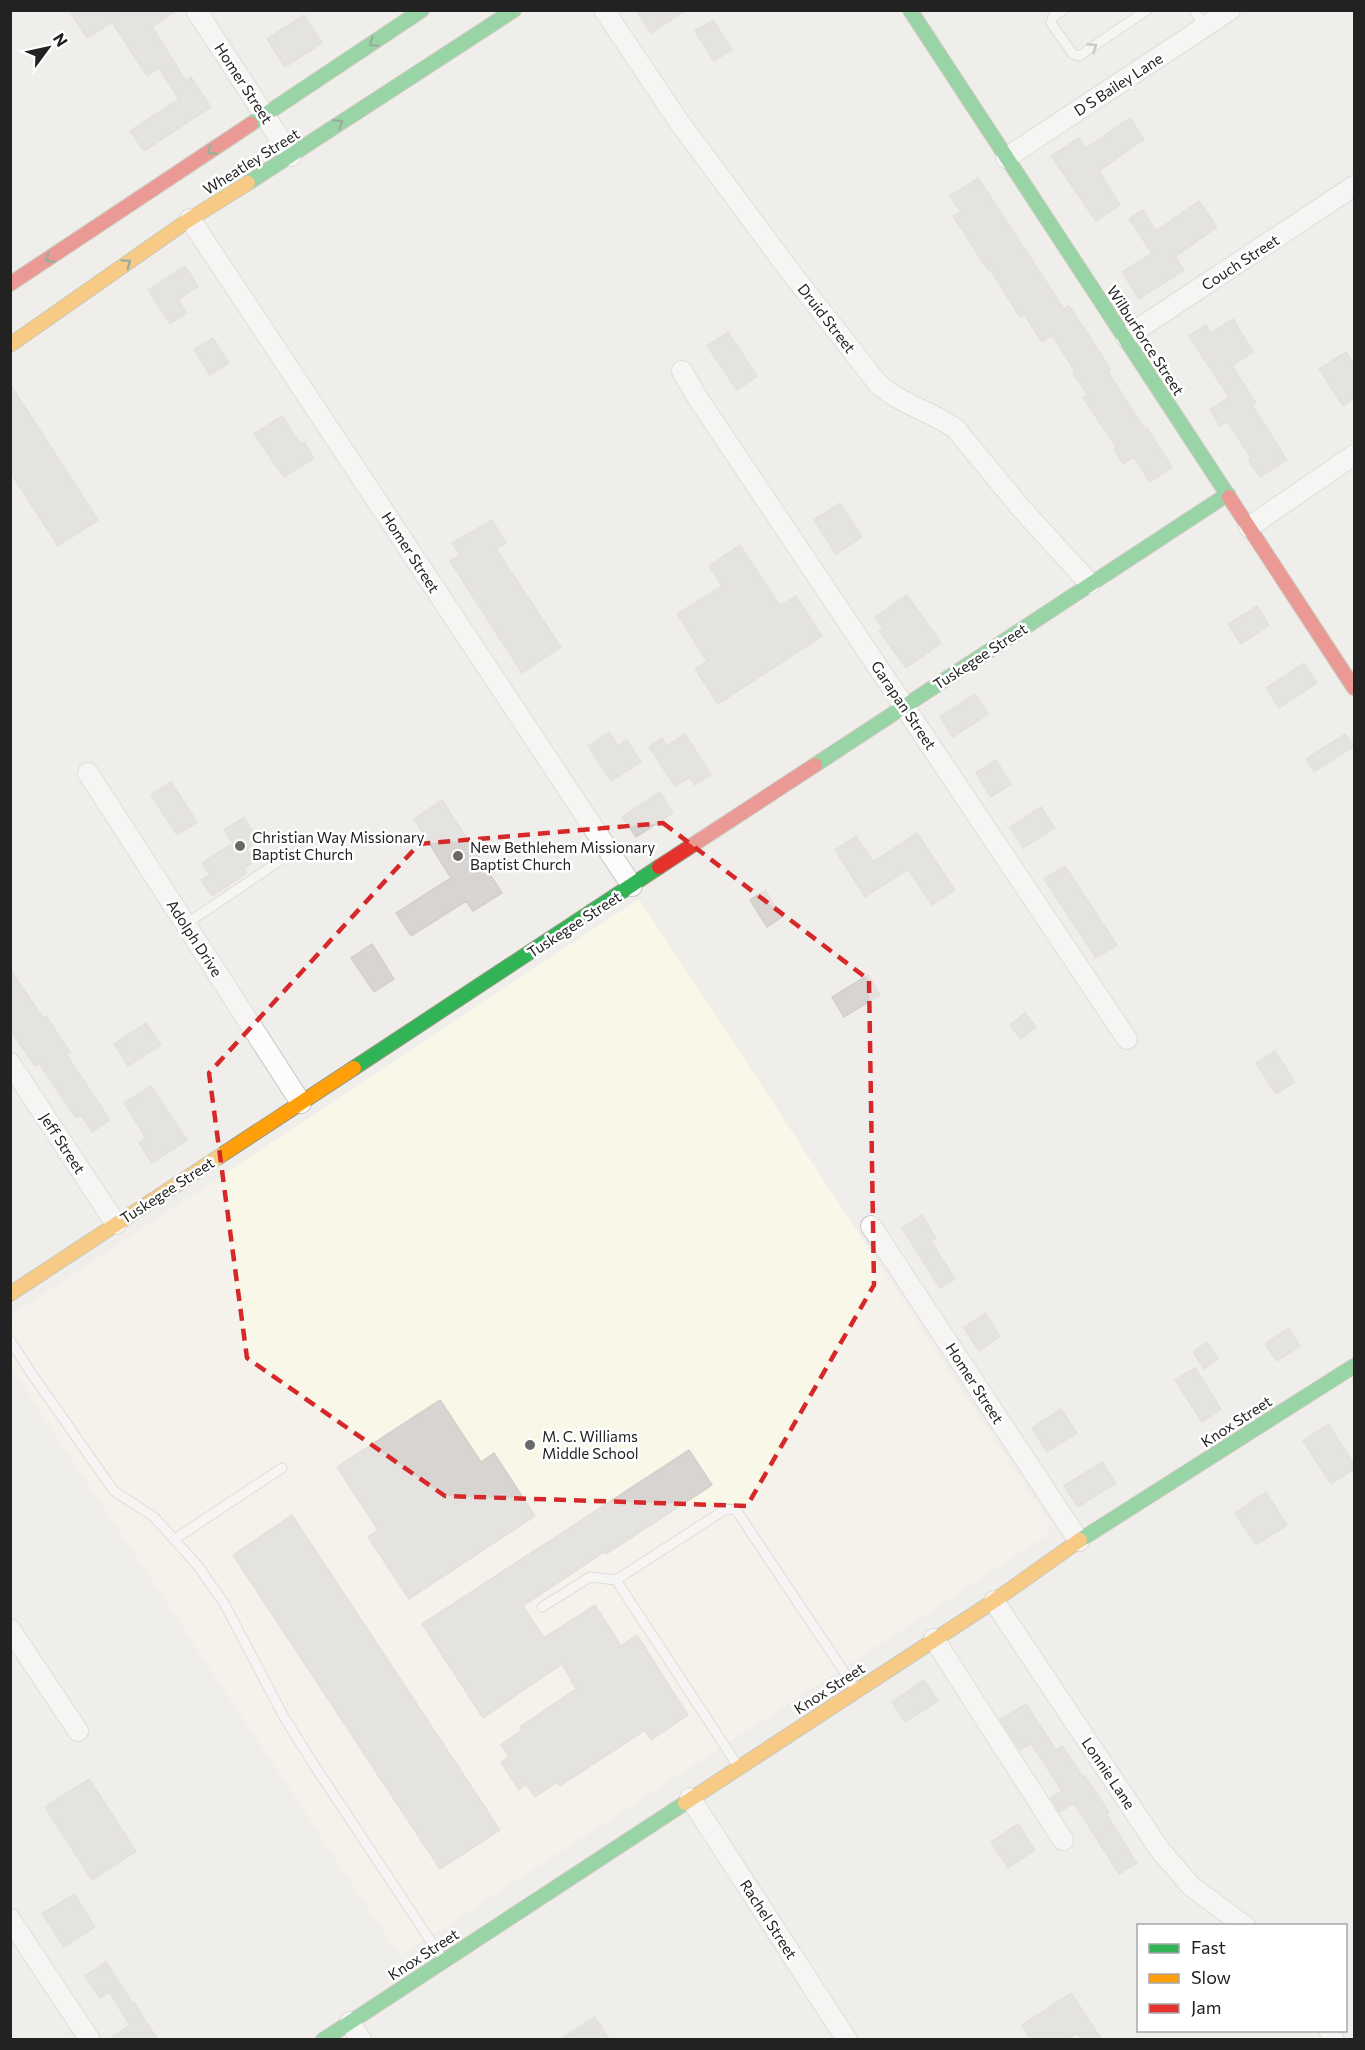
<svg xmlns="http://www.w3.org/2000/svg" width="1365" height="2050" font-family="Commissioner,sans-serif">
	<rect width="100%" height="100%" fill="#f0eeeb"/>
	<path fill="#f8f7e8" d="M 639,899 L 1049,1523 L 1046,1536 L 400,1956 L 11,1367 L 11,1316 Z"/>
	<path fill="#d7d4d2" stroke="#d3d0cc" stroke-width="1.5" d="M 69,10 L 177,10 L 152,27 L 186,81 L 191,77 L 211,107 L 144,151 L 130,131 L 179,99 L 159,68 L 147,76 L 112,22 L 87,38 Z
		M 636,10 L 686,10 L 651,33 Z
		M 304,15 L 322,43 L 285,67 L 267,39 Z
		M 713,20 L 732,50 L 714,61 L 695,31 Z
		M 1130,118 L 1144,139 L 1099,171 L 1120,205 L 1096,221 L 1051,156 L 1079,138 L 1086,148 Z
		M 978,178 L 1064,309 L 1069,306 L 1084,328 L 1111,370 L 1108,372 L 1145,430 L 1147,428 L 1172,467 L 1150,482 L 1134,457 L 1123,464 L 1114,450 L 1117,448 L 1083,398 L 1088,395 L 1073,373 L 1075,371 L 1052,335 L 1042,342 L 1024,314 L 1020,317 L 990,269 L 988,270 L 953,216 L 961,212 L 950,196 Z
		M 1199,201 L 1217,227 L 1175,257 L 1184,270 L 1139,299 L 1122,272 L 1152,253 L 1129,219 L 1143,210 L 1156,231 Z
		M 185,266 L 198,286 L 178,300 L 187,313 L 170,324 L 148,290 Z
		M 1233,319 L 1253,352 L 1232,366 L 1256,403 L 1252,405 L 1287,460 L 1260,477 L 1248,460 L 1251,458 L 1227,421 L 1220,426 L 1210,410 L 1229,397 L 1189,336 L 1206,325 L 1211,333 Z
		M 728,332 L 757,376 L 737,390 L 707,346 Z
		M 213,338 L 229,363 L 210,375 L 194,350 Z
		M 1346,352 L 1354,365 L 1354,398 L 1343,406 L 1319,369 Z
		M 10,384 L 98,520 L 58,546 L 10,472 Z
		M 282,416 L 301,445 L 304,442 L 314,458 L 284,477 L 254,434 Z
		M 840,503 L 862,537 L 836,554 L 814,520 Z
		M 492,520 L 506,543 L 496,549 L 561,647 L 522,673 L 450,561 L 460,555 L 452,543 Z
		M 740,545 L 780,606 L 796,596 L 822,636 L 718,704 L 695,669 L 707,661 L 677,614 L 722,586 L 709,566 Z
		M 907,595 L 941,643 L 906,668 L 879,631 L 883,628 L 875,617 Z
		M 1257,606 L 1269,625 L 1241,644 L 1228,624 Z
		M 1304,663 L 1317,683 L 1279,708 L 1266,688 Z
		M 975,694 L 988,714 L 953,737 L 940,717 Z
		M 609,732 L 618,746 L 627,740 L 641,762 L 611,781 L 588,746 Z
		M 685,734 L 711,774 L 695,785 L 690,777 L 675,786 L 649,747 L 662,738 L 667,746 Z
		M 1345,734 L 1354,746 L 1314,772 L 1306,759 Z
		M 996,760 L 1011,784 L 991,797 L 976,773 Z
		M 171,782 L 197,822 L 177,835 L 151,795 Z
		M 660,792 L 673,813 L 636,837 L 622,817 Z
		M 442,800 L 502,893 L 473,911 L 466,901 L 411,936 L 396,913 L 451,878 L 414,819 Z
		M 1041,807 L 1055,828 L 1023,848 L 1010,827 Z
		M 244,817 L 259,841 L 247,849 L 255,861 L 244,868 L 247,873 L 212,896 L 201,880 L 210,875 L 202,863 L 233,843 L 224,830 Z
		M 917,833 L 955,890 L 932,905 L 908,869 L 865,897 L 835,850 L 856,836 L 873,862 Z
		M 1065,866 L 1117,945 L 1096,958 L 1044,879 Z
		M 765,890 L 782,917 L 767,927 L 750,900 Z
		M 372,944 L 394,979 L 374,992 L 351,958 Z
		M 10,969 L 43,1018 L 46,1016 L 70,1052 L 66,1054 L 110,1120 L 92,1132 L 81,1115 L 76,1118 L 39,1063 L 35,1066 L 10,1030 Z
		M 868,975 L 880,995 L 844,1017 L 832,997 Z
		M 1025,1013 L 1036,1027 L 1021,1039 L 1010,1025 Z
		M 146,1023 L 161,1045 L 128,1066 L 114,1044 Z
		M 1275,1051 L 1295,1082 L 1276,1094 L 1256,1063 Z
		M 151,1086 L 187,1140 L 152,1163 L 139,1143 L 146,1138 L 124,1103 Z
		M 922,1215 L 936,1238 L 931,1241 L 955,1279 L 940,1288 L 902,1228 Z
		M 985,1313 L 1000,1336 L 979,1351 L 964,1328 Z
		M 1288,1328 L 1300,1346 L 1277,1361 L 1265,1344 Z
		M 1207,1342 L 1218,1359 L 1204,1369 L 1193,1352 Z
		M 1195,1368 L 1221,1409 L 1202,1422 L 1175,1380 Z
		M 440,1400 L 481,1462 L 494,1453 L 535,1516 L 409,1599 L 368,1537 L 378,1530 L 337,1467 Z
		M 1061,1409 L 1077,1433 L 1047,1452 L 1032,1428 Z
		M 1328,1424 L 1354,1464 L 1354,1469 L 1331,1484 L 1303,1441 Z
		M 689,1450 L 712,1485 L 606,1554 L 604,1552 L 523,1606 L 544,1638 L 595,1605 L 621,1646 L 637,1635 L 688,1715 L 651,1740 L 645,1730 L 560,1786 L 557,1782 L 535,1797 L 526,1784 L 519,1790 L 501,1762 L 509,1757 L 501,1745 L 522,1730 L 520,1727 L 576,1689 L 562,1664 L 483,1718 L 422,1624 Z
		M 1102,1462 L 1116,1483 L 1078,1507 L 1064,1486 Z
		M 1266,1492 L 1287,1525 L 1256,1545 L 1235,1513 Z
		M 292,1515 L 500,1830 L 440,1869 L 233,1555 Z
		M 924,1680 L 938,1701 L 905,1722 L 892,1702 Z
		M 1026,1704 L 1056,1750 L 1062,1746 L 1083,1777 L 1085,1776 L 1109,1812 L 1106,1814 L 1137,1863 L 1119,1874 L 1074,1803 L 1059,1812 L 1051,1798 L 1062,1791 L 1031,1743 L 1020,1750 L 1000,1720 Z
		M 89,1779 L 136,1851 L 92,1880 L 45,1807 Z
		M 1018,1824 L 1035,1850 L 1008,1868 L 991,1842 Z
		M 74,1894 L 95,1927 L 64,1947 L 42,1914 Z
		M 106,1962 L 133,2004 L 134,2003 L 158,2040 L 108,2040 L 130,2025 L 109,1992 L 100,1998 L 85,1976 Z
		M 1071,1993 L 1102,2040 L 1081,2040 L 1077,2033 L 1068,2040 L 1031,2040 L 1022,2025 Z
		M 595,2017 L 610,2040 L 559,2040 Z"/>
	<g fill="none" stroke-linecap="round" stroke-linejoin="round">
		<defs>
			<path id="lane" d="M 1063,10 L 1053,17 L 1051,23 L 1073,54 L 1079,56 L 1147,10
				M 1194,10 L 1205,27
				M 186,924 L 281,860
				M 10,1340 L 29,1370 L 114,1491 L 154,1517 L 198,1566 L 224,1603 L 284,1717 L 314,1765 L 442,1958
				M 175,1539 L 282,1468
				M 542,1607 L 590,1577 L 616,1580
				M 738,1766 L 616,1580 L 726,1509 L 736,1510 L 855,1688"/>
			<path id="street" d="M 196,10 L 291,156
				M 604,10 L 677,119 L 789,270 L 879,385 C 903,405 930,411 955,428 L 1020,507 L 1090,584
				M 1006,158 L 1230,10
				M 190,219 L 632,886
				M 1126,337 L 1354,186
				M 682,371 L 697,397 L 1127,1039
				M 1249,527 L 1354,455
				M 88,773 L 301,1103
				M 10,1063 L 116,1224
				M 871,1226 L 1079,1541
				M 994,1601 L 1160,1850 L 1191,1886 L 1245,1926
				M 10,1629 L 78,1731
				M 934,1639 L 1063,1840
				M 690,1798 L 847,2040
				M 10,1919 L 90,2040
				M 350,2022 L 361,2040
				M 1329,2030 L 1334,2040"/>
			<path id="fast" d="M 910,10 L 1229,497
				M 251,124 L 422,10
				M 248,183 L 514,10
				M 815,765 L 1228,494
				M 354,1068 L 659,867
				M 1080,1540 L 1354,1366
				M 323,2040 L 685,1803"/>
			<path id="slow" d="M 10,345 L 190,219 L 248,183
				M 10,1294 L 354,1068
				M 685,1803 L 994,1601 L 1080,1540"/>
			<path id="jam" d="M 10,284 L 251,124
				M 1229,497 L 1354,688
				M 659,867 L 815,765"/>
		</defs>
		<use href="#lane" stroke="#c9c8c7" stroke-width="11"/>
		<use href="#street" stroke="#c9c8c7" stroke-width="22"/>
		<use href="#fast" stroke="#999a82" stroke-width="16"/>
		<use href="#slow" stroke="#999a82" stroke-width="16"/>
		<use href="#jam" stroke="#999a82" stroke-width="16"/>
		<use href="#lane" stroke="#fdfcfc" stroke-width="9"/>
		<use href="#street" stroke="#fdfcfc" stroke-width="20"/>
		<use href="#fast" stroke="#30b455" stroke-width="14"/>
		<use href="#slow" stroke="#ff9f0a" stroke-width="14"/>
		<use href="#jam" stroke="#e5322d" stroke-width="14"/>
	</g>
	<defs><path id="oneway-chevron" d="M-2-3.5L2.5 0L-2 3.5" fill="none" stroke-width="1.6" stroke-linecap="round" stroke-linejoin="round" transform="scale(1.5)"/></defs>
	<g stroke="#286439">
		<use href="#oneway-chevron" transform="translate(373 43) rotate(146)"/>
		<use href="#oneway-chevron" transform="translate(339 123) rotate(-34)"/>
		<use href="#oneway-chevron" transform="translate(211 151) rotate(146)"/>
		<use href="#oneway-chevron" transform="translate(49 259) rotate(147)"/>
		<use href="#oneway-chevron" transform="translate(127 263) rotate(-35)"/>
	</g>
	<use stroke="#9a9a9a" href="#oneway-chevron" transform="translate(1093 47) rotate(-34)"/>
	<path d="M0 0H1365V2050H0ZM 663,823 L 869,980 L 874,1285 L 747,1506 L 445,1496 L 247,1358 L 209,1073 L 419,844 Z" fill="#f0eeeb" fill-opacity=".55" fill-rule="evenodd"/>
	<path fill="none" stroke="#d62828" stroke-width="4.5" stroke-dasharray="12 8" stroke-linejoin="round" d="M 663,823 L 869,980 L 874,1285 L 747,1506 L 445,1496 L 247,1358 L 209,1073 L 419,844 Z"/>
	<g fill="#6a6968" stroke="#fff" stroke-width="2">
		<circle cx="240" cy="846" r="6"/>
		<circle cx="458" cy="856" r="6"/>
		<circle cx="530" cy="1445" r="6"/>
	</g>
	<g text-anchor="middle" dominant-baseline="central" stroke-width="5" stroke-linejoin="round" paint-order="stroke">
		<g font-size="15" fill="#222" stroke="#fff">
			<text transform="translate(244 83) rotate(57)">Homer Street</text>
			<text transform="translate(1118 84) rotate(-33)">D S Bailey Lane</text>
			<text transform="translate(251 161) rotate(-32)">Wheatley Street</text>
			<text transform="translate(1240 262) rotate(-33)">Couch Street</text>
			<text transform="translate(827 318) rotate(52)">Druid Street</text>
			<text transform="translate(1146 340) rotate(57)">Wilburforce Street</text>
			<text transform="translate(411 552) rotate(57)">Homer Street</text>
			<text transform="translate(980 656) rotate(-33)">Tuskegee Street</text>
			<text transform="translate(904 705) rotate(56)">Garapan Street</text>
			<text transform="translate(574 924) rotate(-33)">Tuskegee Street</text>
			<text transform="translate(195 938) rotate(57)">Adolph Drive</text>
			<text transform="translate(63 1143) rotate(57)">Jeff Street</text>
			<text transform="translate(167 1190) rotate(-33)">Tuskegee Street</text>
			<text transform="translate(975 1383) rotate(57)">Homer Street</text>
			<text transform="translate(1236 1421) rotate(-33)">Knox Street</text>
			<text transform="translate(829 1688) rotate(-33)">Knox Street</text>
			<text transform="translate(1109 1773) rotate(56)">Lonnie Lane</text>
			<text transform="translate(769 1919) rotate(57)">Rachel Street</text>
			<text transform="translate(423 1954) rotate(-33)">Knox Street</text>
		</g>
		<g font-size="15" fill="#222" stroke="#fff" text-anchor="start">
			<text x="252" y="837">Christian Way Missionary<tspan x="252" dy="17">Baptist Church</tspan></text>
			<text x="470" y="847">New Bethlehem Missionary<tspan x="470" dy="17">Baptist Church</tspan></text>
			<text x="542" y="1436">M. C. Williams<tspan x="542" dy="17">Middle School</tspan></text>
		</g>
	</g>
	<rect width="1365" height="2050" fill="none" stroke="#222222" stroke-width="24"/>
	<rect x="1137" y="1924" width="210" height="108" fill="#ffffff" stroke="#a7a7a7" stroke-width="1.5"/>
	<rect x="1149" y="1944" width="30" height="9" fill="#30b455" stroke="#a7a7a7" stroke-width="1.5"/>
	<text x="1191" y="1954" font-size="18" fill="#222222">Fast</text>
	<rect x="1149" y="1974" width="30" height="9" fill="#ff9f0a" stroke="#a7a7a7" stroke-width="1.5"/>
	<text x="1191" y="1984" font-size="18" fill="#222222">Slow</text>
	<rect x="1149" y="2004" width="30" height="9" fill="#e5322d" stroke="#a7a7a7" stroke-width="1.5"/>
	<text x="1191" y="2014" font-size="18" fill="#222222">Jam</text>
	<g transform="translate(48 48) rotate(57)" stroke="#ffffff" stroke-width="4.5" paint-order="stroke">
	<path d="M0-4.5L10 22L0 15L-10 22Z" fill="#222222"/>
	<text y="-9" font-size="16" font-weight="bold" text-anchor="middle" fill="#222222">N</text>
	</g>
</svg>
